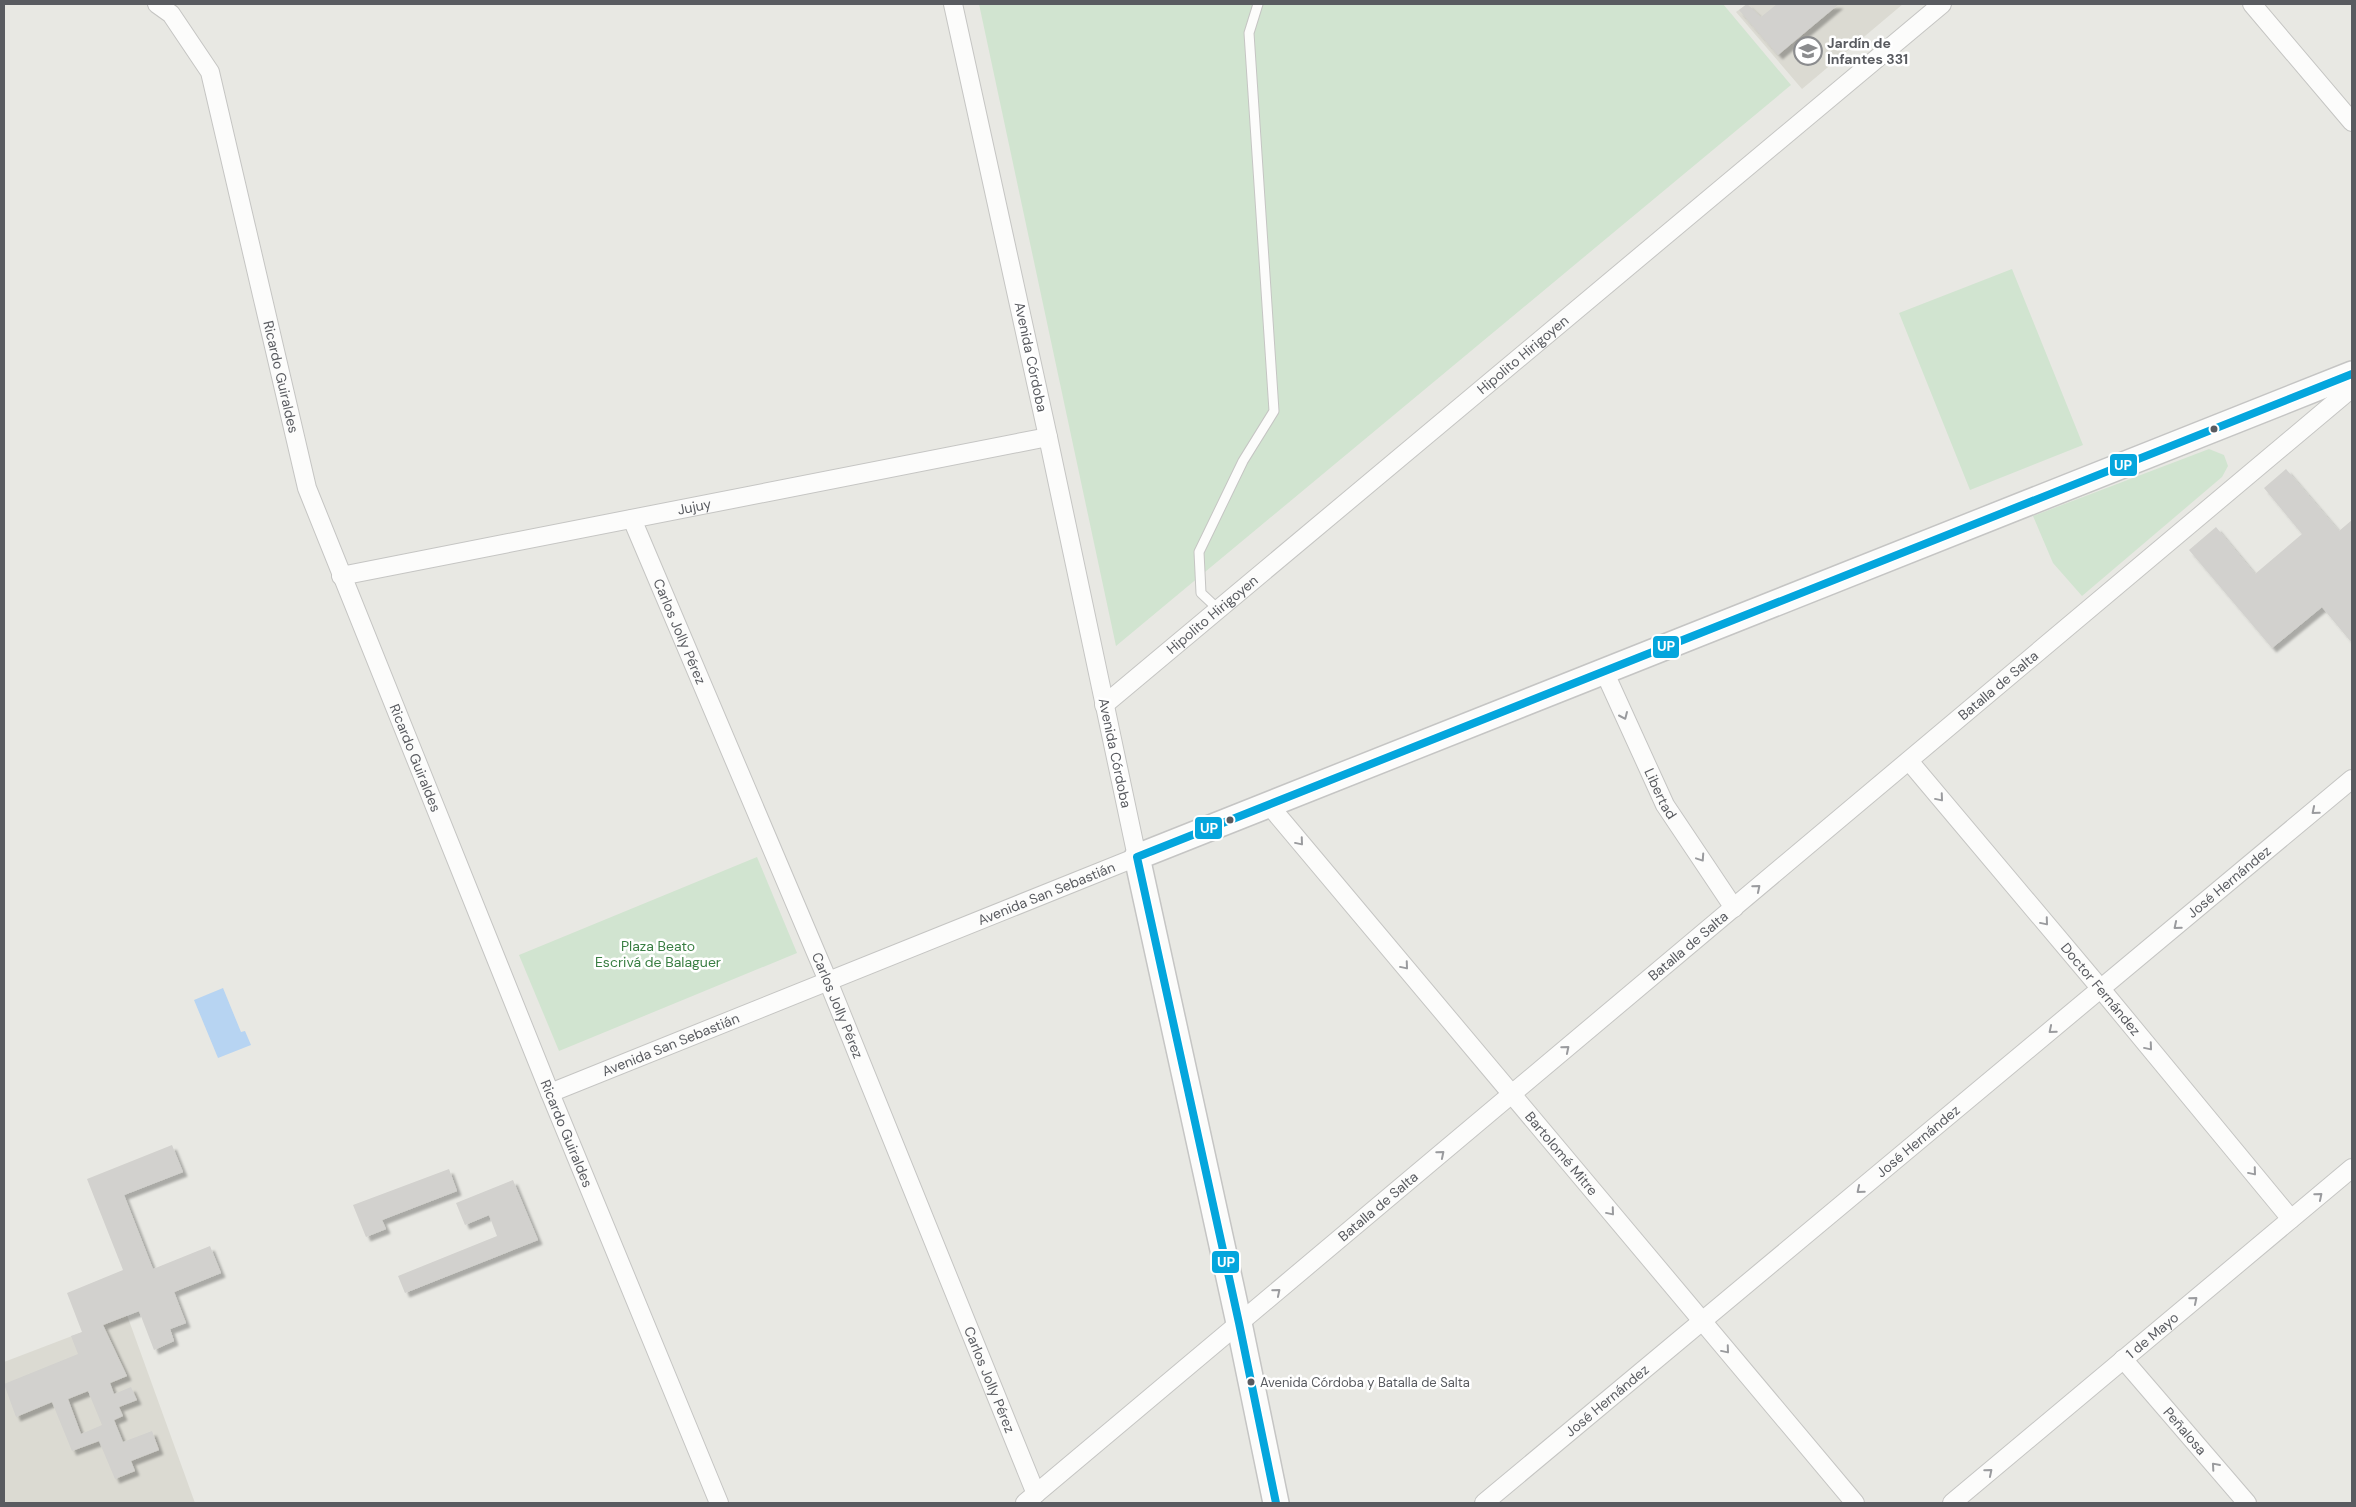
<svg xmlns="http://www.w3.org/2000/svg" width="2356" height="1507" font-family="'DM Sans',sans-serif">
	<defs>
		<filter id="shadow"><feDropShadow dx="4.5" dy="4.5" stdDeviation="1" flood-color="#0004"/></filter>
	</defs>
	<rect width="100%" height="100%" fill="#e8e8e3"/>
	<path fill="#dbdad2" d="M 1747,4 L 1903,4 L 1802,89 L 1736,12 Z
		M 127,1315 L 195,1503 L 4,1503 L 4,1362 Z"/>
	<path fill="#d1e4d0" d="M 979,4 L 1723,4 L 1791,85 L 1116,646 Z
		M 2012,269 L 2083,445 L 1970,490 L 1899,313 Z
		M 2209,449 L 2224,455 L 2228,466 L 2222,477 L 2082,596 L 2053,563 L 2033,516 Z
		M 757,857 L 797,953 L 559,1051 L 519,955 Z"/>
	<path fill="#b7d4f2" d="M 223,988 L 241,1032 L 245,1031 L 251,1045 L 218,1058 L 194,1000 Z"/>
	<path fill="#d2d1ce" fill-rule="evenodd" filter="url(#shadow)" d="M 1747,4 L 1761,17 L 1777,4 L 1839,4 L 1778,55 L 1739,10 Z
		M 2286,469 L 2339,531 L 2352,520 L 2352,643 L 2322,607 L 2272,648 L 2189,550 L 2216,527 L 2255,574 L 2302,534 L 2264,488 Z
		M 172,1145 L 183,1172 L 124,1195 L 153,1269 L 210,1246 L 221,1273 L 174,1292 L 186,1323 L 170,1329 L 174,1341 L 154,1350 L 139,1311 L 103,1325 L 127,1376 L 110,1383 L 114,1394 L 131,1387 L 137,1400 L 119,1407 L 123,1416 L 114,1420 L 123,1442 L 152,1431 L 159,1450 L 131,1461 L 135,1471 L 115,1479 L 99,1441 L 72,1451 L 52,1402 L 16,1417 L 4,1384 L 78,1354 L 71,1336 L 82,1332 L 67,1293 L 123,1270 L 87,1179 ZM 88,1391 L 102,1425 L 81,1434 L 68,1399 Z
		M 449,1169 L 457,1191 L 382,1220 L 386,1229 L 366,1237 L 353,1205 Z
		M 513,1180 L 538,1240 L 405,1293 L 398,1276 L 497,1236 L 489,1215 L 465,1225 L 456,1203 Z"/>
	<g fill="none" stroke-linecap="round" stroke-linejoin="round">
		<defs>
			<path id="lane" d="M 1218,609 L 1201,593 L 1199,552 L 1243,461 L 1274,411 L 1249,33 L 1258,4"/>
			<g id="street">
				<path id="s1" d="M 157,4 L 171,14 L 210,72 L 307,488 L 550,1093 L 719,1503"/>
				<path d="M 2252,4 L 2352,122"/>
				<path id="s2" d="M 632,519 L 828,981 L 1036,1494"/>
				<path id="s3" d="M 341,576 L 1048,437"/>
				<path id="s4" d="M 1604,671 L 1665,805 L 1734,908"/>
				<path id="s5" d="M 1104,705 L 1942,4"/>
				<path id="s6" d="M 1909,761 L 2101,989 L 2291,1219"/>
				<path id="s7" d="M 1269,805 L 1855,1503"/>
				<path id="s8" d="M 550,1093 L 1137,857 L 1048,437 L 953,4"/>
				<path id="s9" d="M 2123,1359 L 2247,1503"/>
				<path id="s10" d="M 1025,1503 L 2352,388"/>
				<path id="s11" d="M 1484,1503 L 2352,779"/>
				<path id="s12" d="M 1952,1503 L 2352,1168"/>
			</g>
			<path id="secondary" d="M 1276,1503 L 1239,1323 L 1137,857 L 2352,374"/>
		</defs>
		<use href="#lane" stroke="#c5c5c3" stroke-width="11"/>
		<use href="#street" stroke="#c5c5c3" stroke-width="20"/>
		<use href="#secondary" stroke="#c5c5c4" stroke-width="28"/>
		<use href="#lane" stroke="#fcfcfb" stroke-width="9"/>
		<use href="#street" stroke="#fcfcfb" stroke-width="18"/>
		<use href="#secondary" stroke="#fcfcfb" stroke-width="25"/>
		<defs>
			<path id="bus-1" d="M 1276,1503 L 1239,1323 L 1137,857 L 2352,374"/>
		</defs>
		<use href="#bus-1" stroke="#fff" stroke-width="11"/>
		<use href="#bus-1" stroke="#04a6dd" stroke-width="8"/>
	</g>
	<defs><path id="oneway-chevron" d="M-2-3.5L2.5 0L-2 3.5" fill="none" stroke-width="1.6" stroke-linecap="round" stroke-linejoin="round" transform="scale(1.25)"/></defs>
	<g stroke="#9a9b9e">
		<use href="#oneway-chevron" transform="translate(1624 716) rotate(66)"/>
		<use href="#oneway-chevron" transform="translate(1940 798) rotate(50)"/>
		<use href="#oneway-chevron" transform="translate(2315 811) rotate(140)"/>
		<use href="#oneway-chevron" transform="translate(1300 842) rotate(50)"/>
		<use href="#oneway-chevron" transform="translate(1701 858) rotate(56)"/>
		<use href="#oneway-chevron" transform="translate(1757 888) rotate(-40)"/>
		<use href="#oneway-chevron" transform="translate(2045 922) rotate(50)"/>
		<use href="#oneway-chevron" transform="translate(2177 926) rotate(140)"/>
		<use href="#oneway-chevron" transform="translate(1405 966) rotate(50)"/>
		<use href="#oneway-chevron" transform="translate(2052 1030) rotate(140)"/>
		<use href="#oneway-chevron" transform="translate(2149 1047) rotate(50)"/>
		<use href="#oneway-chevron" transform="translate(1566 1049) rotate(-40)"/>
		<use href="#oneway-chevron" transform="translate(1441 1154) rotate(-40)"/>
		<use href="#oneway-chevron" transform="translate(2253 1172) rotate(50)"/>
		<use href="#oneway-chevron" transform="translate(1860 1190) rotate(140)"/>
		<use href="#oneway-chevron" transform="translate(2319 1196) rotate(-40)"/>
		<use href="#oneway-chevron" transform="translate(1611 1212) rotate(50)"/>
		<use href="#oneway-chevron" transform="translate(1277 1292) rotate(-40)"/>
		<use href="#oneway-chevron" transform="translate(2194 1300) rotate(-40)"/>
		<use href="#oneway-chevron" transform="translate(1726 1350) rotate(50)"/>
		<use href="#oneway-chevron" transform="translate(2215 1466) rotate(-131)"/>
		<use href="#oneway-chevron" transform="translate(1989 1472) rotate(-40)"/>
	</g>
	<defs>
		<symbol id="school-ring" viewBox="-11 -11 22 22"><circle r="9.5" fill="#fff" stroke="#8b8c8e" stroke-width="1.5"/><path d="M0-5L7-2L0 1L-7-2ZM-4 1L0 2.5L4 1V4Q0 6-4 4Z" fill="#8b8c8e"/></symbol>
	</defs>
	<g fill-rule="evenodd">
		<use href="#school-ring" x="1792" y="35" width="32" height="32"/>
	</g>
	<g fill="#595b60" stroke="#fff" stroke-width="2">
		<circle cx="2214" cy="429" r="4.5"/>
		<circle cx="1230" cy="820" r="4.5"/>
		<circle cx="1251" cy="1382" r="4.5"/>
	</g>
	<g text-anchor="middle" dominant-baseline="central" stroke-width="5" stroke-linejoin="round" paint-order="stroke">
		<g font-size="13" fill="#595b60" stroke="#fff" text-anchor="start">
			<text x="1260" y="1382">Avenida Córdoba y Batalla de Salta</text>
		</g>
		<g font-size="14" font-weight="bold" fill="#595b60" stroke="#fff" text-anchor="start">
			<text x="1827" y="43">Jardín de<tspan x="1827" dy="16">Infantes 331</tspan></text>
		</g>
		<g font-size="14" fill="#595b60" stroke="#fff">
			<text stroke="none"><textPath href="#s5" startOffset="546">Hipolito Hirigoyen</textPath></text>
			<text transform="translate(1031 357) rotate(78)">Avenida Córdoba</text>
			<text stroke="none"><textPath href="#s1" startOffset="400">Ricardo Guiraldes</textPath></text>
			<text stroke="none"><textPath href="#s3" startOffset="360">Jujuy</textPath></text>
			<text stroke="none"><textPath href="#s5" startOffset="141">Hipolito Hirigoyen</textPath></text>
			<text stroke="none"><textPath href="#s2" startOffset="122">Carlos Jolly Pérez</textPath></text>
			<text stroke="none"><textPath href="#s10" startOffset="1271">Batalla de Salta</textPath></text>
			<text transform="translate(1115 753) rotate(78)">Avenida Córdoba</text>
			<text stroke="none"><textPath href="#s1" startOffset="805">Ricardo Guiraldes</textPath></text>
			<text stroke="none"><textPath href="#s4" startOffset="135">Libertad</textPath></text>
			<text stroke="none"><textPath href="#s11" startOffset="970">José Hernández</textPath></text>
			<text stroke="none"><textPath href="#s8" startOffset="535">Avenida San Sebastián</textPath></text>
			<text stroke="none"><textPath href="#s10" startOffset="866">Batalla de Salta</textPath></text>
			<text stroke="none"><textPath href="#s6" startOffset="298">Doctor Fernández</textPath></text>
			<text stroke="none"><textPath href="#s2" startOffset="528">Carlos Jolly Pérez</textPath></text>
			<text stroke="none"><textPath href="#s8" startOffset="130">Avenida San Sebastián</textPath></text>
			<text stroke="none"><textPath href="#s1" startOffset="1210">Ricardo Guiraldes</textPath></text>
			<text stroke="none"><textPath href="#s11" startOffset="565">José Hernández</textPath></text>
			<text stroke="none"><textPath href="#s7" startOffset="455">Bartolomé Mitre</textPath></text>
			<text stroke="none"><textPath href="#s10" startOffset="461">Batalla de Salta</textPath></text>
			<text stroke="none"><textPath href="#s12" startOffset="261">1 de Mayo</textPath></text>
			<text stroke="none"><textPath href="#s2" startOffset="932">Carlos Jolly Pérez</textPath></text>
			<text stroke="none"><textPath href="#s11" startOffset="160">José Hernández</textPath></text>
			<text stroke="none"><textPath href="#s9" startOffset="95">Peñalosa</textPath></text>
		</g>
		<g font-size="14" fill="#397e42" stroke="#fff">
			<text x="658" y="946">Plaza Beato<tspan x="658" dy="16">Escrivá de Balaguer</tspan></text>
		</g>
	</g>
	<g stroke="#fff" stroke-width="2">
		<rect x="2109" y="453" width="29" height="24" rx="5" fill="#04a6dd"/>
		<rect x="1652" y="635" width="28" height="24" rx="5" fill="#04a6dd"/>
		<rect x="1194" y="816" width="29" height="24" rx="5" fill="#04a6dd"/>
		<rect x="1211" y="1250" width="29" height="24" rx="5" fill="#04a6dd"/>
	</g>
	<g font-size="14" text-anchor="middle" font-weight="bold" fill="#fff">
		<text x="2123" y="470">UP</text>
		<text x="1666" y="651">UP</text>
		<text x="1209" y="833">UP</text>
		<text x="1226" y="1267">UP</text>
	</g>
	<rect width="2356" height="1507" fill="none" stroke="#595b60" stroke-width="10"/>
</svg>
